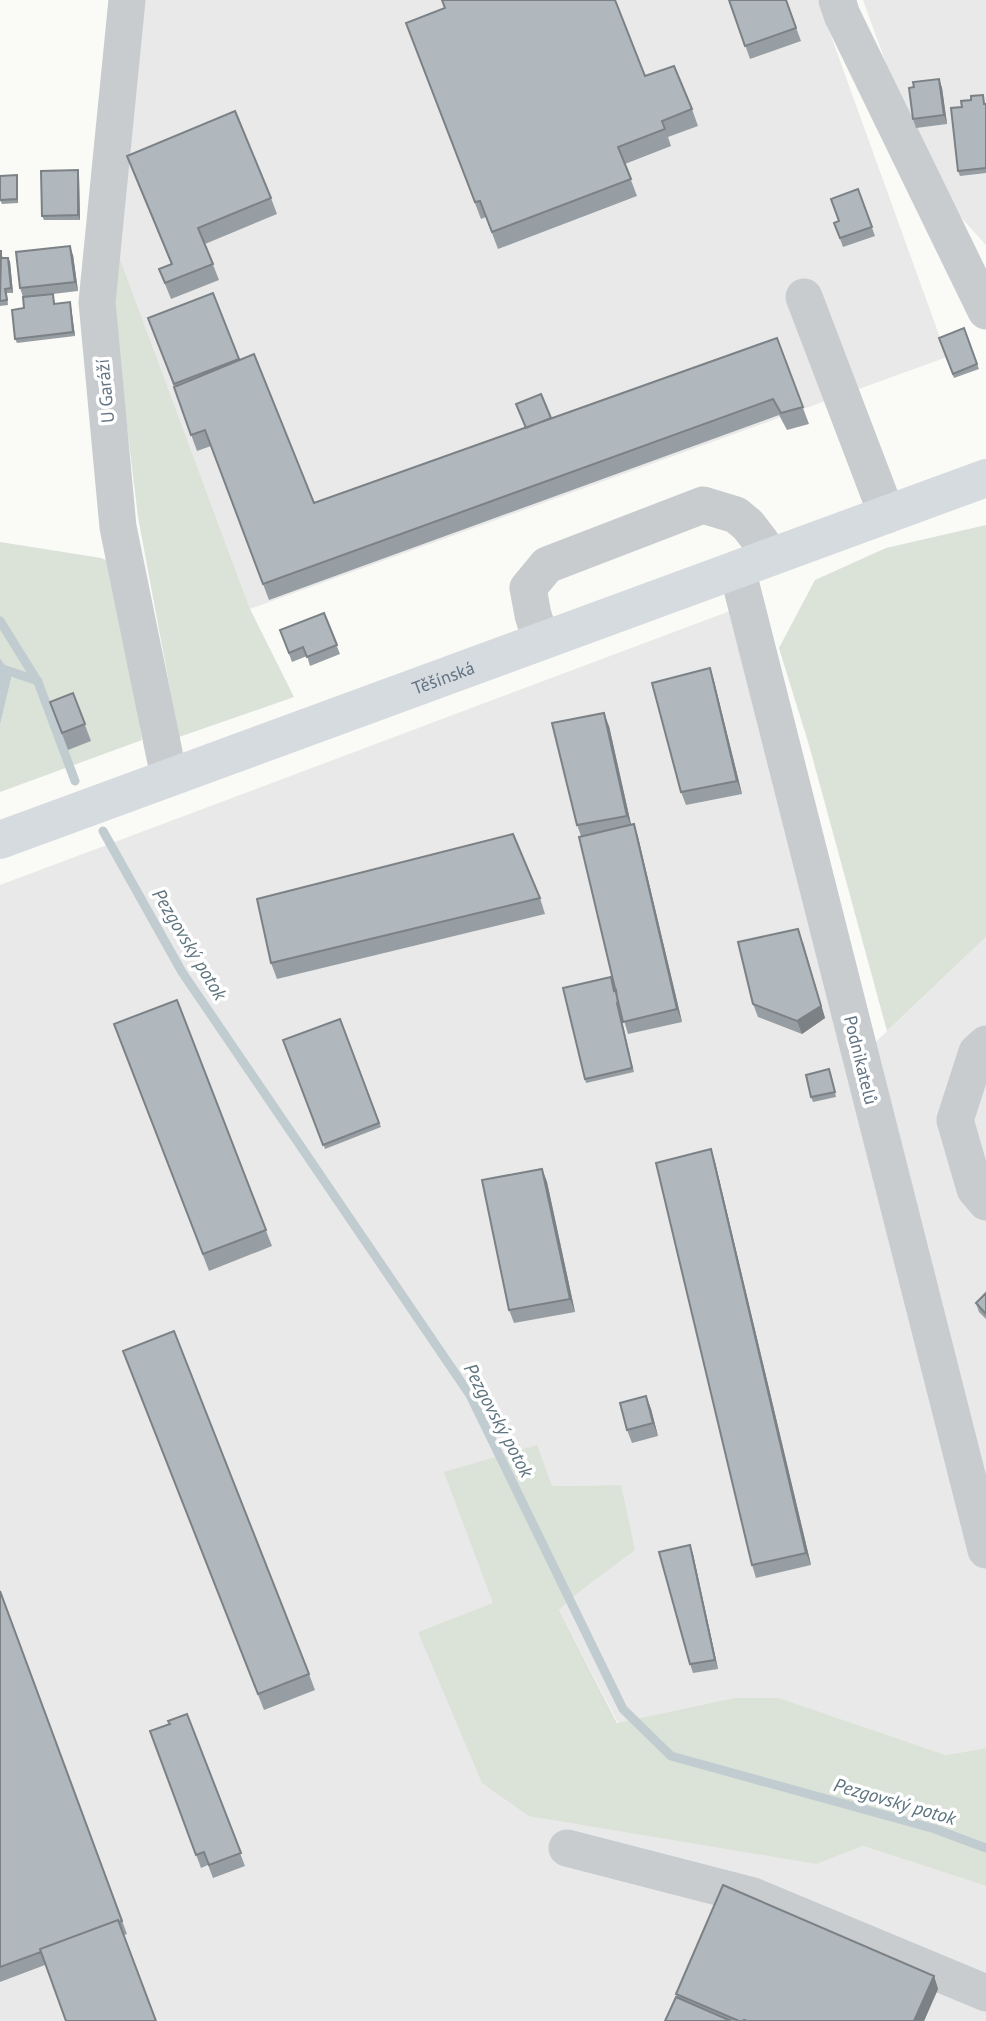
<svg xmlns="http://www.w3.org/2000/svg" width="986" height="2021" font-family="'PT Sans',sans-serif">
	<rect width="100%" height="100%" fill="#fafaf7"/>
	<path fill="#e8e9e8" d="M 120,0 L 818,0 L 947,357 L 250,609 L 119,256 Z
		M 863,0 L 986,0 L 986,245 L 929,182 Z
		M 746,605 L 861,1056 L 986,937 L 986,1748 L 946,1755 L 779,1698 L 734,1698 L 618,1723 L 559,1610 L 584,1588 L 621,1485 L 552,1486 L 494,1603 L 418,1632 L 817,1864 L 863,1846 L 986,1886 L 986,2021 L 0,2021 L 0,885 Z"/>
	<path fill="#dbe2d8" d="M 119,256 L 250,609 L 294,697 L 179,737 L 138,517 L 113,311 Z
		M 986,525 L 986,937 L 887,1031 L 809,745 L 779,648 L 815,580 L 886,548 Z
		M 0,542 L 101,558 L 114,563 L 142,740 L 0,792 L 0,725 L 12,675 L 0,658 Z
		M 537,1445 L 552,1486 L 621,1485 L 635,1550 L 584,1588 L 559,1610 L 617,1723 L 734,1698 L 779,1698 L 946,1755 L 986,1748 L 986,1886 L 863,1846 L 817,1864 L 529,1816 L 482,1783 L 418,1632 L 493,1603 L 444,1472 Z"/>
	<path fill="#c1ccd1" d="M 0,658 L 12,675 L 0,725 Z"/>
	<g fill="none" stroke-linecap="round" stroke-linejoin="round">
		<path stroke="#c1ccd1" stroke-width="9" d="M 0,621 L 38,682 L 75,781
			M 0,668 L 38,681
			M 103,831 L 182,972 L 470,1395 L 623,1709 L 671,1756 L 935,1829 L 986,1848"/>
		<path stroke="#c8cccf" stroke-width="37" d="M 127,0 L 97,302 L 118,527 L 169,777
			M 837,0 L 842,15 L 986,311
			M 804,297 L 887,515
			M 737,569 L 986,1550
			M 541,640 L 533,615 L 528,588 L 547,565 L 703,505 L 736,515 L 748,525 L 761,542 L 771,557
			M 986,1044 L 977,1052 L 955,1120 L 975,1189 L 986,1202
			M 567,1848 L 753,1896 L 986,1993"/>
		<path stroke="#d6dbdf" stroke-width="38" id="s1" d="M 0,840 L 986,478"/>
	</g>
	<path fill="#979ea3" d="M 729,0 L 786,0 L 801,41 L 750,59 Z
		M 444,8 L 645,76 L 692,109 L 698,126 L 668,137 L 671,146 L 625,164 L 637,196 L 498,249 L 486,217 L 481,219 L 406,23 Z
		M 939,79 L 942,88 L 947,124 L 916,128 L 913,119 Z
		M 983,95 L 985,104 L 986,104 L 986,173 L 960,176 L 958,171 L 962,107 Z
		M 127,156 L 271,198 L 277,214 L 205,244 L 219,280 L 171,299 L 159,269 L 171,264 Z
		M 17,175 L 18,180 L 18,203 L 2,204 L 0,200 Z
		M 79,175 L 80,220 L 44,220 L 42,216 Z
		M 858,189 L 875,236 L 843,247 L 834,223 L 839,221 Z
		M 0,251 L 3,258 L 8,258 L 10,262 L 13,293 L 7,293 L 8,305 L 0,306 Z
		M 73,255 L 78,291 L 53,294 L 55,304 L 71,307 L 75,336 L 17,343 L 15,339 L 24,308 L 23,297 L 20,288 Z
		M 213,293 L 239,360 L 314,503 L 777,338 L 809,424 L 787,430 L 779,415 L 269,600 L 211,446 L 197,451 L 174,387 L 148,318 Z
		M 964,328 L 979,369 L 954,378 L 939,338 Z
		M 324,613 L 340,654 L 310,666 L 307,656 L 292,662 L 280,630 Z
		M 710,668 L 714,681 L 742,794 L 686,805 L 681,792 Z
		M 73,693 L 91,741 L 68,750 L 50,702 Z
		M 609,726 L 631,824 L 634,824 L 638,837 L 682,1022 L 628,1034 L 620,1007 L 619,1008 L 634,1072 L 586,1083 L 585,1079 L 611,977 L 615,991 L 616,990 L 581,836 L 577,825 Z
		M 540,898 L 545,914 L 277,979 L 271,963 Z
		M 803,942 L 825,1018 L 802,1034 L 758,1017 L 753,1004 Z
		M 177,1000 L 272,1246 L 209,1271 L 114,1024 Z
		M 340,1019 L 381,1127 L 325,1149 L 283,1040 Z
		M 831,1073 L 836,1097 L 813,1102 L 811,1097 Z
		M 711,1149 L 715,1162 L 811,1565 L 756,1578 L 752,1565 Z
		M 542,1169 L 547,1182 L 575,1312 L 514,1323 L 509,1310 Z
		M 986,1293 L 986,1319 L 979,1312 L 976,1303 Z
		M 129,1367 L 309,1674 L 315,1690 L 264,1710 Z
		M 646,1396 L 651,1409 L 658,1436 L 632,1443 L 627,1430 Z
		M 690,1545 L 693,1554 L 718,1669 L 693,1673 L 690,1664 Z
		M 0,1591 L 127,1934 L 0,1982 Z
		M 187,1714 L 245,1866 L 213,1878 L 208,1865 L 201,1868 L 150,1731 L 169,1724 Z
		M 934,1976 L 938,1989 L 924,2021 L 665,2021 L 677,1998 L 676,1994 Z"/>
	<path fill="#7b8185" d="M 939,79 L 942,88 L 947,124 L 944,115 Z
		M 78,170 L 79,175 L 80,220 L 78,215 Z
		M 17,175 L 18,180 L 18,203 L 17,199 Z
		M 70,246 L 73,255 L 78,291 L 75,282 Z
		M 8,258 L 10,262 L 13,293 L 11,288 Z
		M 70,302 L 71,307 L 75,336 L 73,332 Z
		M 710,668 L 714,681 L 742,794 L 737,781 Z
		M 604,713 L 609,726 L 632,829 L 627,816 Z
		M 634,824 L 638,837 L 682,1022 L 677,1009 Z
		M 798,929 L 825,1018 L 802,1034 L 797,1021 Z
		M 711,1149 L 715,1162 L 811,1565 L 806,1553 Z
		M 542,1169 L 547,1182 L 575,1312 L 570,1299 Z
		M 646,1396 L 651,1409 L 658,1436 L 653,1423 Z
		M 690,1545 L 693,1554 L 718,1669 L 715,1660 Z
		M 934,1976 L 938,1989 L 924,2021 L 914,2021 Z"/>
	<path fill="#b0b8be" stroke="#7b8185" stroke-width="2" d="M 442,0 L 615,0 L 645,76 L 674,66 L 692,109 L 662,121 L 665,129 L 618,147 L 631,179 L 492,232 L 480,201 L 475,202 L 406,23 L 445,8 Z
		M 729,0 L 786,0 L 796,28 L 745,46 Z
		M 939,79 L 944,115 L 913,119 L 909,88 L 914,87 L 913,82 Z
		M 983,95 L 984,104 L 986,104 L 986,168 L 958,171 L 951,108 L 962,107 L 961,101 L 971,100 L 971,96 Z
		M 235,111 L 271,198 L 198,228 L 213,264 L 165,283 L 159,269 L 172,264 L 127,156 Z
		M 78,170 L 78,215 L 42,216 L 41,171 Z
		M 17,175 L 17,199 L 0,200 L 0,176 Z
		M 858,189 L 872,227 L 840,238 L 834,223 L 839,221 L 831,199 Z
		M 70,246 L 75,282 L 20,288 L 16,252 Z
		M 1,250 L 1,258 L 8,258 L 11,288 L 5,289 L 7,300 L 0,301 Z
		M 213,293 L 239,359 L 174,384 L 148,318 Z
		M 53,294 L 54,304 L 70,302 L 73,332 L 15,339 L 12,310 L 24,308 L 23,297 Z
		M 964,328 L 977,364 L 953,374 L 939,338 Z
		M 777,338 L 803,407 L 781,413 L 773,399 L 263,584 L 205,430 L 191,435 L 174,387 L 254,354 L 314,503 Z
		M 541,394 L 551,418 L 526,428 L 516,404 Z
		M 324,613 L 337,645 L 307,657 L 303,647 L 289,653 L 280,630 Z
		M 710,668 L 737,781 L 681,792 L 652,683 Z
		M 73,693 L 85,724 L 62,733 L 50,702 Z
		M 604,713 L 627,816 L 577,825 L 552,723 Z
		M 634,824 L 677,1009 L 623,1022 L 579,837 Z
		M 513,834 L 540,898 L 271,963 L 257,899 Z
		M 798,929 L 821,1006 L 797,1021 L 753,1004 L 738,942 Z
		M 611,977 L 614,991 L 616,990 L 618,1003 L 617,1003 L 632,1068 L 585,1079 L 563,988 Z
		M 177,1000 L 266,1230 L 203,1254 L 114,1024 Z
		M 340,1019 L 379,1123 L 323,1145 L 283,1040 Z
		M 829,1069 L 835,1092 L 811,1097 L 806,1075 Z
		M 711,1149 L 806,1553 L 752,1565 L 656,1163 Z
		M 542,1169 L 570,1299 L 509,1310 L 482,1180 Z
		M 986,1293 L 986,1314 L 976,1303 Z
		M 174,1331 L 309,1674 L 258,1694 L 123,1351 Z
		M 646,1396 L 653,1423 L 627,1430 L 620,1403 Z
		M 690,1545 L 715,1660 L 690,1664 L 659,1552 Z
		M 0,1591 L 122,1921 L 119,1922 L 118,1920 L 40,1949 L 41,1952 L 0,1967 Z
		M 187,1714 L 241,1853 L 209,1865 L 204,1852 L 196,1855 L 150,1731 L 170,1724 L 168,1721 Z
		M 723,1885 L 934,1976 L 914,2021 L 747,2021 L 744,2020 L 743,2021 L 739,2021 L 676,1994 Z
		M 118,1920 L 156,2021 L 66,2021 L 40,1949 Z
		M 676,1997 L 731,2021 L 665,2021 Z"/>
	<g text-anchor="middle" dominant-baseline="central" stroke-width="7" stroke-linejoin="round" paint-order="stroke">
		<g font-size="18" fill="#637484" stroke="#fff">
			<text transform="translate(105 391) rotate(-95)">U Garáží</text>
			<text stroke="none"><textPath href="#s1" startOffset="472">Těšínská</textPath></text>
			<text transform="translate(861 1060) rotate(76)">Podnikatelů</text>
		</g>
		<g font-size="19" font-style="italic" fill="#5e747e" stroke="#fff">
			<text transform="translate(190 944) rotate(59)">Pezgovský potok</text>
			<text transform="translate(499 1420) rotate(62)">Pezgovský potok</text>
			<text transform="translate(895 1801) rotate(16)">Pezgovský potok</text>
		</g>
	</g>
</svg>
